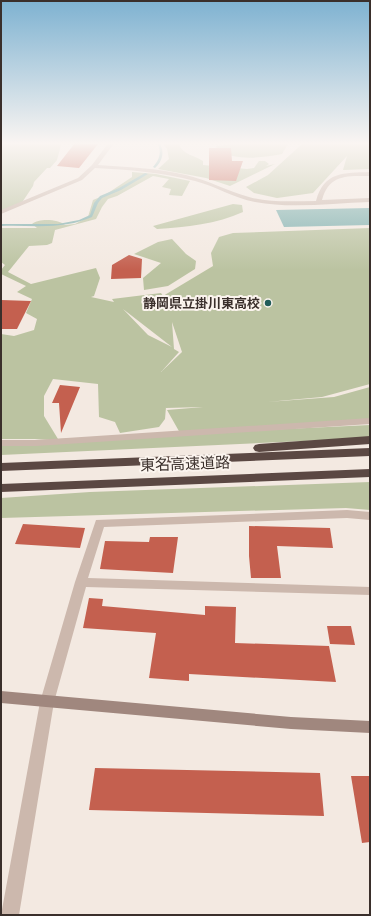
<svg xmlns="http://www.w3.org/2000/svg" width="371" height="916" font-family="Cabin,'Noto Sans JP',sans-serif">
	<rect width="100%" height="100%" fill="#f3e9e1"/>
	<path fill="#bbc3a1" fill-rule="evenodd" d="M 1,142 L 59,142 L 61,145 L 57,160 L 50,168 L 47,168 L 34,182 L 33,186 L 21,204 L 1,212 Z
		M 162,142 L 179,142 C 180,154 194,155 203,161 L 203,165 L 247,169 L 254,168 L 259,161 L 265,161 L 269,164 L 266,166 L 275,164 L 230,186 L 206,178 L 158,169 L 169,159 L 167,149 Z
		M 263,142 L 286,142 L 288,144 L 282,154 C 261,158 236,161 217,150 L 216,146 Z
		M 302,142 L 370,142 L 370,169 L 343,170 L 347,156 L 313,193 L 277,198 L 254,193 L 246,187 L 268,175 L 302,144 Z
		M 132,172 L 156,174 L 190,181 L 182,196 L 169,195 L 171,189 L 162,187 L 169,179 L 153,176 L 117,196 L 108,199 L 102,207 L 96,219 L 55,230 L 52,243 L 47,245 L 29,246 L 8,272 L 31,284 L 96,268 L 100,278 L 94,296 L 91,297 L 114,302 L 112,299 L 161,293 L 163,296 L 213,266 L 211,253 L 219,237 L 233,233 L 370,228 L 370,384 L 322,397 L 267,402 L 334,397 L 370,387 L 370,421 L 201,433 L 370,425 L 370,438 L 1,455 L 1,442 L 51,439 L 1,439 L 1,334 L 14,336 L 34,330 L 37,319 L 26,313 L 32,299 L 17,292 L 26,286 L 1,274 L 1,270 L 5,265 L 1,262 L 1,228 L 37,228 L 32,224 C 39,218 58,219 65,225 L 75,224 L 88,217 L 93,200 L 105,195 L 132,177 ZM 123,309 L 172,347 L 148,335 ZM 172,322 L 182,352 L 161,372 L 179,352 L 174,349 ZM 53,379 L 98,384 L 99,417 L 115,422 L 120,433 L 159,427 L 165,419 L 166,407 L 166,408 L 203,407 L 167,410 L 180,433 L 58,439 L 44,416 L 44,396 Z
		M 233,204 L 242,205 L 243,212 C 217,224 186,227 157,229 L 153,226 Z
		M 172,239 L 186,254 L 196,261 L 195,269 L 168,286 L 144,290 L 143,278 L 161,263 L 134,254 L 158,242 Z
		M 370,482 L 370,510 L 346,508 L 1,518 L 1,498 L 90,492 Z"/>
	<path fill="#80b0ae" d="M 370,208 L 370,225 L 284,227 L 276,210 Z"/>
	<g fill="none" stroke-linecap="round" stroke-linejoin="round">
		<path fill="#80b0ae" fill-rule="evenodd" d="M 157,142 L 159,142 C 165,151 163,161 155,168 L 153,167 C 160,159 162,152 157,142 Z
			M 145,173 L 148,174 L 121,190 L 102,198 L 98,203 L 92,217 C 84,220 76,223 68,224 C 46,228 23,225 1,226 L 1,224 L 58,224 L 79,220 L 90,215 L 94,203 L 100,196 L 119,188 Z"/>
	</g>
	<path fill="#c4604f" d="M 75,143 L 98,144 L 79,168 L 57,166 Z
		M 209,148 L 231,148 L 232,161 L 243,161 L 236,181 L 209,180 Z
		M 129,255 L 142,259 L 141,278 L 111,279 L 112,265 Z
		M 1,300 L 31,301 L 17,329 L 1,329 Z
		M 60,385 L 80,387 L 61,433 L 59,403 L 52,403 Z
		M 23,524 L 85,528 L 80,548 L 15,544 Z
		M 249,526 L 330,528 L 333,548 L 277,546 L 281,578 L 251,578 L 249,556 Z
		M 150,537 L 178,537 L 173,573 L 100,569 L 105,541 L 149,542 Z
		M 89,598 L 103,599 L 102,606 L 205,615 L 205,606 L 236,607 L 235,643 L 329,646 L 336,682 L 189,674 L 189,681 L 149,678 L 156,633 L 83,628 Z
		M 327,626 L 351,626 L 355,645 L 330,644 Z
		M 95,768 L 320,773 L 324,816 L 89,810 Z
		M 351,776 L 370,776 L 370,842 L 362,843 Z"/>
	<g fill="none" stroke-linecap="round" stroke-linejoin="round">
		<path fill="#ccb8ad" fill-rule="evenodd" d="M 109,142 L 115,142 L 98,165 C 127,167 157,168 186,175 C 208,180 227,191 249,197 C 270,203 294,201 316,201 C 324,171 344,173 370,172 L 370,176 C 347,176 329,174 322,200 L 370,198 L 370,202 C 332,203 292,209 255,202 C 234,198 215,186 195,181 C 162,172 129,170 95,168 L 82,180 L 1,214 L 1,210 L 78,178 L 92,165 Z
			M 370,418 L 370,424 L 36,446 L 1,446 L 1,440 L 36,440 Z
			M 347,510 L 370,512 L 370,520 L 347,518 L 104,527 L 88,578 L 370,587 L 370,595 L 86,587 L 54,702 L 19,915 L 1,915 L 40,702 L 75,582 L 96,520 Z"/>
		<path fill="#a0877e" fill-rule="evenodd" d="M 1,691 L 291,717 L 370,721 L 370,733 L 291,729 L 1,703 Z"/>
		<path fill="#5b4843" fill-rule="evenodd" d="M 370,436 L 370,444 L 259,452 L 255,451 L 253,448 L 255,445 L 259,444 Z
			M 370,448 L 370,456 L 1,471 L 1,463 Z
			M 370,469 L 370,477 L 1,492 L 1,484 Z"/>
	</g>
	<linearGradient id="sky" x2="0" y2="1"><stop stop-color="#7eb2d1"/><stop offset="0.53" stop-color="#faf5f2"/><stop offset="1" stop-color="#faf5f2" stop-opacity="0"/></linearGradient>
	<rect width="371" height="270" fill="url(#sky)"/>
	<circle fill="#215c5a" stroke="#fbf4ee" stroke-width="1.5" cx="268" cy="303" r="4"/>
	<g text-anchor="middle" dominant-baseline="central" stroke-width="4" stroke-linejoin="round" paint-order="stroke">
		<g font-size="13" font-weight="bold" fill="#3a2f2b" stroke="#fbf4ee" text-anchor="end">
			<text x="260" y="303">静岡県立掛川東高校</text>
		</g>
		<g font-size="15" fill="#3a2f2b" stroke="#fbf4ee">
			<text transform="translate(185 464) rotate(-2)">東名高速道路</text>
		</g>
	</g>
	<rect width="371" height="916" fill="none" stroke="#3a2f2b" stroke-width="4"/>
</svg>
